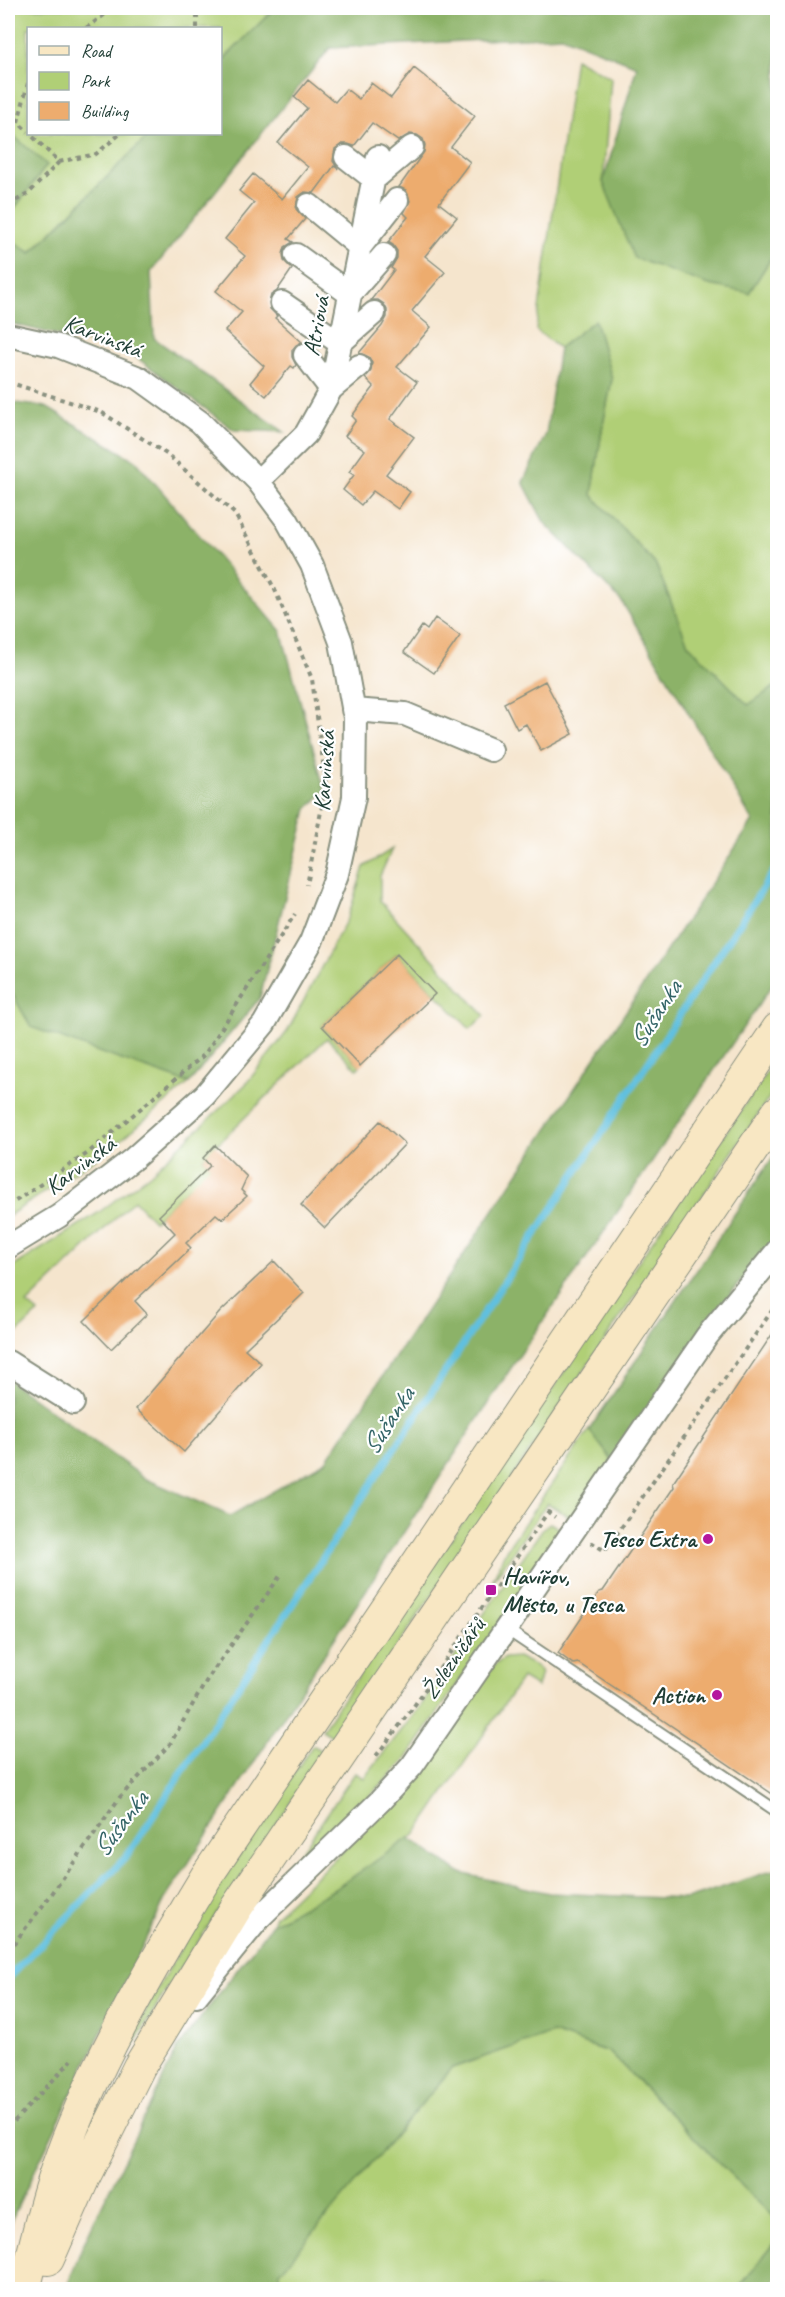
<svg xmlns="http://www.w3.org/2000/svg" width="785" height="2297" font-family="Caveat,sans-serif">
	<rect width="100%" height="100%" fill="#fff"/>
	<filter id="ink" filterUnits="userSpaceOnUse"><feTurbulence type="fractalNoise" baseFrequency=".0167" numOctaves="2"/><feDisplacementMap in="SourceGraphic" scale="12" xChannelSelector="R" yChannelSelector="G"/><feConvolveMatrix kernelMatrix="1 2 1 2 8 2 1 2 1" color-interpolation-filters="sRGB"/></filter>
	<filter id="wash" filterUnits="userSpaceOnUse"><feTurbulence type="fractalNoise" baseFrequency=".008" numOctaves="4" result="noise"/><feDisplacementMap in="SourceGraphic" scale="24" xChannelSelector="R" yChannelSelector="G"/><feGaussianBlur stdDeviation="1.35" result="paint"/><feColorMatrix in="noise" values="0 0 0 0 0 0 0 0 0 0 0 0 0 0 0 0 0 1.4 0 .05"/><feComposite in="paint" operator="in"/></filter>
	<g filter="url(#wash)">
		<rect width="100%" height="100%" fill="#f5e5cd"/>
		<path fill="#b0cf76" stroke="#688655" stroke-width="1.5" d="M 8,8 L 269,8 L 272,11 L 221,62 L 220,28 L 28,28 L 28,134 L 150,134 L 30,253 L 8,238 L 8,217 L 47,165 L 8,131 Z
			M 575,58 L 611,78 L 603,182 L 749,293 L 777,249 L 777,685 L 748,706 L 687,644 L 656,565 L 592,495 L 602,430 L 612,379 L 595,321 L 559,348 L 536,330 Z
			M 392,849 L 380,876 L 380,901 L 485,1016 L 470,1029 L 397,954 L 322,1026 L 360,1066 L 357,1069 L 327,1038 L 203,1158 L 225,1180 L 190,1186 L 154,1221 L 134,1200 L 27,1304 L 38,1313 L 14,1336 L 8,1334 L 8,1270 L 98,1213 L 150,1174 L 245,1085 L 287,1032 L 348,917 L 364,867 Z
			M 8,986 L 31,1027 L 189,1083 L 109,1150 L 8,1216 Z
			M 777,1057 L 777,1086 L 335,1738 L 322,1730 Z
			M 589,1430 L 612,1460 L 571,1518 L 547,1503 L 491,1584 L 506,1550 Z
			M 550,1523 L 562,1530 L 405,1761 L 300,1865 L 296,1864 L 295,1861 L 355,1773 L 364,1778 L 420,1707 L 543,1528 Z
			M 518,1657 L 536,1666 L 541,1673 L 537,1687 L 522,1678 L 416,1834 L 335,1889 L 272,1924 L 275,1916 L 400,1796 L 446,1737 L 493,1666 L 505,1658 Z
			M 313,1745 L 324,1752 L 166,1990 L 124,2061 L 122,2058 C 175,1947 244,1846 313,1745 Z
			M 553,2033 L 609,2052 L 777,2221 L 777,2239 L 738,2289 L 281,2290 L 279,2272 L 452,2068 Z"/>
		<path fill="#8cb267" stroke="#56784e" stroke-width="1.5" d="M 269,8 L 777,8 L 777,249 L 749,293 L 709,285 L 634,258 L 603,182 L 637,66 L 562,36 L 330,48 L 151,272 L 154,338 L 284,432 L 234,430 L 129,352 L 8,323 L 8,238 L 31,253 L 150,134 L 220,134 L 221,62 L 272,11 Z
			M 8,131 L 47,165 L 8,217 Z
			M 595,320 L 612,379 L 602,430 L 592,495 L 656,565 L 688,644 L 748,705 L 777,685 L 777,978 L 507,1374 L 165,1899 L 8,2227 L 8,1380 L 146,1479 L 230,1516 L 326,1461 L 753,821 L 622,602 L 544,522 L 523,482 L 546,434 L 559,348 Z
			M 8,402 L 46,407 L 136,461 L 281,631 L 325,791 L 307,809 L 260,998 L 189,1083 L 101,1053 L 31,1027 L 8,986 Z
			M 777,1151 L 777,1238 L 736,1287 L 612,1460 L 589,1430 Z
			M 409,1838 L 460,1873 L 549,1893 L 687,1899 L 777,1869 L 777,2221 L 609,2052 L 553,2033 L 452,2068 L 280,2272 L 281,2289 L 66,2289 L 82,2247 L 177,2049 L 272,1924 L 335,1889 Z
			M 777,2239 L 777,2277 L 768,2289 L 738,2289 Z"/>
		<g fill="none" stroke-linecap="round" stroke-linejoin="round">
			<path stroke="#61c0df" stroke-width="7" d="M 8,1978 L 127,1856 L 778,865"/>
		</g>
		<g id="blocks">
			<path fill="#edac6e" d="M 414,68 L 475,116 L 451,147 L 470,162 L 439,203 L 457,217 L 425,256 L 445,272 L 412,311 L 431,327 L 397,367 L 417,382 L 390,419 L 414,437 L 386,474 L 410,492 L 398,509 L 373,491 L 361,505 L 343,490 L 354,475 L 349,472 L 365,450 L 345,436 L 356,420 L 352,416 L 374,387 L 365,378 L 371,371 L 372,363 L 369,357 L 359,353 L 382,326 L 387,317 L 387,310 L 384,304 L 378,300 L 371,300 L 394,270 L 391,268 L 397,258 L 397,251 L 393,245 L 388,242 L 408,217 L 404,213 L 410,201 L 406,190 L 399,187 L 424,152 L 425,145 L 423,139 L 417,135 L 410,134 L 398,141 L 372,123 L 354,146 L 348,144 L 342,144 L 335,149 L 333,161 L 338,169 L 334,166 L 314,193 L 305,192 L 298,197 L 296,209 L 305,219 L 288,239 L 293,242 L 285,247 L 283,254 L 284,261 L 292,269 L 277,291 L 271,295 L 269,303 L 270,309 L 277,316 L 275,318 L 302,342 L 296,345 L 292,350 L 292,357 L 296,365 L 294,368 L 291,366 L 266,396 L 250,383 L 264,366 L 225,331 L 242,312 L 216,291 L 245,256 L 225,239 L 254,203 L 239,191 L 253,174 L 282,199 L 308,167 L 278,143 L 307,108 L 294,97 L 308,80 L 335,102 L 346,89 L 359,99 L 371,83 L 391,98 Z
				M 435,618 L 460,636 L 434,673 L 404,652 L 422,626 L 427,630 Z
				M 545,681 L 573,734 L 541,751 L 526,724 L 517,729 L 504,703 Z
				M 397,954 L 435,994 L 360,1066 L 322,1026 Z
				M 380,1121 L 405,1144 L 325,1228 L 301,1205 Z
				M 215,1145 L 247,1177 L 241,1190 L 247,1196 L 222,1219 L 216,1214 L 186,1243 L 191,1248 L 135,1301 L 147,1314 L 111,1349 L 84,1321 L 175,1233 L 159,1216 L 210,1166 L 203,1158 Z
				M 274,1261 L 304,1293 L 245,1349 L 261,1363 L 184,1452 L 136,1409 L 220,1312 Z
				M 777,1327 L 777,1797 L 578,1663 L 573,1664 L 558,1653 L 599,1592 L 603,1591 L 674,1487 L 673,1483 Z"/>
		</g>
	</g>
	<g filter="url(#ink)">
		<use href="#blocks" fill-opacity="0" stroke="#8a9180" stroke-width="1.5"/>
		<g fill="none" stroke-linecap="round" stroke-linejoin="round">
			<defs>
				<path id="lane" d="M 506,1629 L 778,1812"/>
				<path id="street" d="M 346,157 L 374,179 L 412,147
					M 309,205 L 360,247 L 397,200
					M 296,255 L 350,294 L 384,255
					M 282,303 L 340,343 L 374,313
					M 8,335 L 58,346 L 139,378 L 200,422 L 258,481 L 287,520 L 312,565 L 341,642 L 355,718 L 354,797 L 337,874 L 311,942 L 264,1024 L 205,1095 L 133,1159 L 59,1216 L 8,1247
					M 305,355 L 331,389 L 359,366
					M 258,481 L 306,434 L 331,389 L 378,157
					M 353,710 L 405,714 L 491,750
					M 8,1362 L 73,1403
					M 196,1996 L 260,1917 L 380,1801 L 412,1766 L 707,1336 L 778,1250"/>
				<path id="secondary" d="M 48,2259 L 84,2177 L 139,2067 L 236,1908 L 778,1112
					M 24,2290 C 34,2251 42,2212 55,2174 C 91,2069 149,1971 206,1877 L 778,1029"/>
			</defs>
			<use href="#lane" stroke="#8a9180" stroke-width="14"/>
			<use href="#street" stroke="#8a9180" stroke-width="26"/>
			<use href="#secondary" stroke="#8a9180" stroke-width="34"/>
			<path stroke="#8a9180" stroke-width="4" stroke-dasharray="4.5 4.5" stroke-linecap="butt" d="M 86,28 L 114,8
				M 197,28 L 197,8
				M 28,83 L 18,122 L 28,132
				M 59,162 L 96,154 L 120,134
				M 8,205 L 28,194 L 59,162 L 30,134
				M 8,382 L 101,412 L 168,455 L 235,514 L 275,590 L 312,679 L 326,785 L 307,885
				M 8,1206 L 88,1153 L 205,1054 L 295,914
				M 591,1542 L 605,1551 L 778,1302
				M 376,1756 L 409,1713 L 548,1512 L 555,1517
				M 8,1951 L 51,1895 L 120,1797 L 170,1744 L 208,1678 L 280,1576
				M 8,2128 L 72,2060"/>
			<use href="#lane" stroke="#fff" stroke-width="10"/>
			<use href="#street" stroke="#fff" stroke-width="22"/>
			<use href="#secondary" stroke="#f8e7c3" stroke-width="32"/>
		</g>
	</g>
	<g fill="#b5179e" stroke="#fff" stroke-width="2">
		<circle cx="708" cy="1539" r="6"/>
		<rect x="485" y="1584" width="12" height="12" rx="3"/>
		<circle cx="717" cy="1695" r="6"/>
	</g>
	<g text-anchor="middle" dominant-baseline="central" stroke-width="4.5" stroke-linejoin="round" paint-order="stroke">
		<g font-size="24" fill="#1f3d34" stroke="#fff">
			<text transform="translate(316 326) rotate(-79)">Atriová</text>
			<text transform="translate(103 336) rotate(21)">Karvinská</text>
			<text transform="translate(324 771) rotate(-86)">Karvinská</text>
			<text transform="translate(80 1165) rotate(-37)">Karvinská</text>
			<text transform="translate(453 1658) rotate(-55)">Železničářů</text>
		</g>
		<g font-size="24" font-weight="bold" fill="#1f3d34" stroke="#fff" text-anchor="end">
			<text x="696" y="1539">Tesco Extra</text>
			<text x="503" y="1576" text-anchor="start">Havířov,<tspan x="503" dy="28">Město, u Tesca</tspan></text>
			<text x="705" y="1695">Action</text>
		</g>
		<g font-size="26" font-style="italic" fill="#336467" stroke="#fff">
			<text transform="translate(655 1014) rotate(-57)">Sušanka</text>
			<text transform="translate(388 1421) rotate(-57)">Sušanka</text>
			<text transform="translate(120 1824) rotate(-53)">Sušanka</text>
		</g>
	</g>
	<rect width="785" height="2297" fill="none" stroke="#fff" stroke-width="30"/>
	<rect x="27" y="27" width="195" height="108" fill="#ffffff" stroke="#a5b1ae" stroke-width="1.5"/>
	<rect x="39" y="46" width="30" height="9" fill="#f8e7c3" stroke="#a5b1ae" stroke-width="1.5"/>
	<text x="81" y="57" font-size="18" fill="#1f3d34">Road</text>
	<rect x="39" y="72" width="30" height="18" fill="#b0cf76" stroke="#a5b1ae" stroke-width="1.5"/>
	<text x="81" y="87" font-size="18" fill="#1f3d34">Park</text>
	<rect x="39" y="102" width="30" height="18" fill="#edac6e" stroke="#a5b1ae" stroke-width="1.5"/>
	<text x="81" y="117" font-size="18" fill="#1f3d34">Building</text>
</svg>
